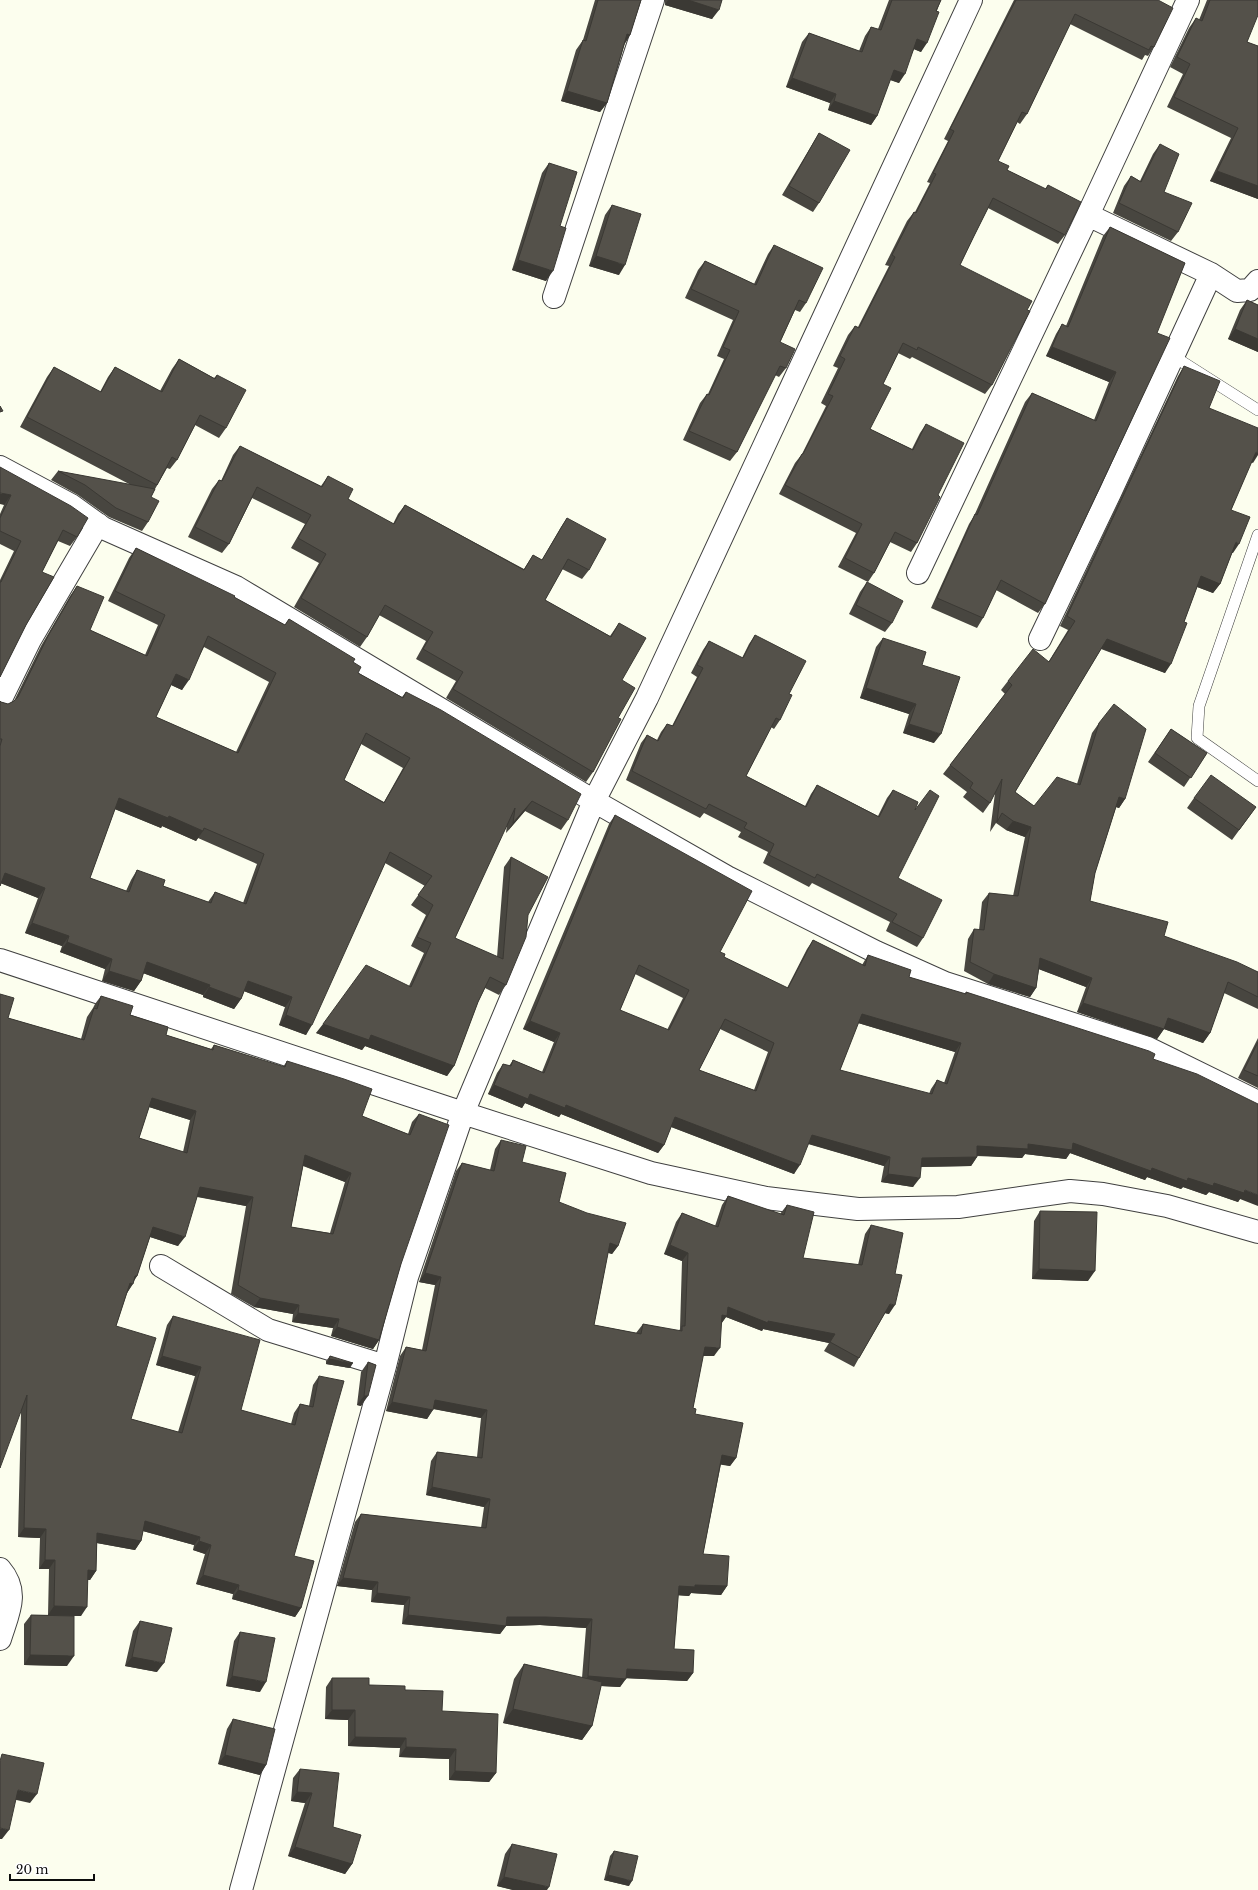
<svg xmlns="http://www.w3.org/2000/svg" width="1258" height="1890" font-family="'Libre Baskerville',serif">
	<rect width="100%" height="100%" fill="#fcfeee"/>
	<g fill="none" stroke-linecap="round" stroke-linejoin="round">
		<defs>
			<path id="service" d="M 1173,356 L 1258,410
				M 1258,535 L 1199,706 L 1197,738 L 1258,781"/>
			<path id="minor" d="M 1088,215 L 1188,0
				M 554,297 L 653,0
				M 0,467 L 71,505 L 103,528 L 236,587 L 594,801 L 727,877 L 876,952 L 945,983 L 1148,1048 L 1258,1102
				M 918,573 L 1088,215 L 1211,274
				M 1040,639 L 1110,493 L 1211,274 L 1237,291 L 1250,290 L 1258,281
				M 0,701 L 30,640 L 98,524
				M 0,960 L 463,1113 L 651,1173 L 766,1198 L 858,1209 L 958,1207 L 1070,1191 L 1103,1194 L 1167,1206 L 1258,1232
				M 161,1266 L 268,1330 L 385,1366 L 407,1277 L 463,1113 L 594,801 L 647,698 L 971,0
				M 0,1569 C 20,1592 8,1613 0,1639
				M 241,1890 L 385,1366"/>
		</defs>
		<use href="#service" stroke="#404040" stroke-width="12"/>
		<use href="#minor" stroke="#404040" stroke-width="24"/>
		<use href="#service" stroke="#fff" stroke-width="11"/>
		<use href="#minor" stroke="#fff" stroke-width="22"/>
	</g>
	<path fill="#484640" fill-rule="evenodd" d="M 595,0 L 641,0 L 630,35 L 625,43 L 607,103 L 600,112 L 561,101 L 576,50 L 583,40 Z
		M 665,0 L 722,0 L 712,19 L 665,5 Z
		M 889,0 L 941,0 L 921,52 L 914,49 L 899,83 L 890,80 L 877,116 L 871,125 L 828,110 L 830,103 L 786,87 L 802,42 L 809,33 L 859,51 L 865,36 L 871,27 L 878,29 Z
		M 1014,0 L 1158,0 L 1154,47 L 1148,56 L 1145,55 L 1142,60 L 1070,24 L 1027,114 L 1020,124 L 1017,122 L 998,161 L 1007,170 L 1045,189 L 1048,185 L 1065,235 L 1058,244 L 988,208 L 974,236 L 960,265 L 992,385 L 985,394 L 912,357 L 910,359 L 898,353 L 883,384 L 870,429 L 912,449 L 920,433 L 926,424 L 938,495 L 917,543 L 911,552 L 890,542 L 874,573 L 868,582 L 838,567 L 856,533 L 779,494 L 795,463 L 802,454 L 826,406 L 821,403 L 838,368 L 833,366 L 848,335 L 855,326 L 858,327 L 889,266 L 885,265 L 907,221 L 914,212 L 915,212 L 930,183 L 927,182 L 948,141 L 944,139 Z
		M 1207,0 L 1258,0 L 1247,42 L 1258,46 L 1258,199 L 1210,181 L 1231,138 L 1167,107 L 1183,74 L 1170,67 L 1189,28 L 1196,18 L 1199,20 Z
		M 819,133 L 819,203 L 813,212 L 782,195 L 813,143 Z
		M 1160,144 L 1164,192 L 1178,232 L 1171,241 L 1113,213 L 1124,186 L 1131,176 L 1140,181 L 1153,154 Z
		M 549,163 L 560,226 L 546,281 L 512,270 L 542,173 Z
		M 612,205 L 619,275 L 589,266 L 605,215 Z
		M 1110,227 L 1185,263 L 1045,604 L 1038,613 L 996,590 L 983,618 L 977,628 L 931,608 L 969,524 L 974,516 L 1025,402 L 1032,393 L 1094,420 L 1109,382 L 1046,356 L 1056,334 L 1062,324 L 1066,326 L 1103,236 Z
		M 774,245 L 806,303 L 800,312 L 795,310 L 780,342 L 786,368 L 779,377 L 775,375 L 737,452 L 730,461 L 683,440 L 700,403 L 707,394 L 708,394 L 724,359 L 717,356 L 733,320 L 685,298 L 698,270 L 705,261 L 754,284 L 768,254 Z
		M 1247,300 L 1258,305 L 1258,352 L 1228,339 L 1240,310 Z
		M 179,359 L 214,378 L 217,375 L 226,428 L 219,438 L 195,425 L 177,460 L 170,469 L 167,468 L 155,489 L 151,497 L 148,522 L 142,531 L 109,517 L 78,495 L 51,480 L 58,471 L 131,485 L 20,427 L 47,377 L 54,367 L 100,392 L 108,377 L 115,367 L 160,391 L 172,369 Z
		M 1184,366 L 1209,408 L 1253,463 L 1251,462 L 1231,510 L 1233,553 L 1232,553 L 1220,584 L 1213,593 L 1197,587 L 1165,673 L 1101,649 L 1015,792 L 1034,806 L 1077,784 L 1092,733 L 1099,723 L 1125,799 L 1119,808 L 1116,807 L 1095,873 L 1090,901 L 1164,936 L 1258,972 L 1258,1009 L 1224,993 L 1210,1033 L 1203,1043 L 1164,1029 L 1157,1039 L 1077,1012 L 1086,987 L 1039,969 L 1036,988 L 1030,997 L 988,984 L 964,971 L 968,939 L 974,929 L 979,930 L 982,902 L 989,893 L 1013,896 L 1025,837 L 1006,830 L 996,823 L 990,832 L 995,793 L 990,803 L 983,813 L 963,797 L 967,792 L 943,774 L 950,765 L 1005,694 L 1001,690 L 1008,681 L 1049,661 L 1068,630 L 1060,626 L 1178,376 Z
		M 240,446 L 321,486 L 328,476 L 348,499 L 393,524 L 398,514 L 405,505 L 524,569 L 533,555 L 542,560 L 561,527 L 567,518 L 589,570 L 582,579 L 562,569 L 545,600 L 610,636 L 619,623 L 622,680 L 618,718 L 593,772 L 586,782 L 446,698 L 456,681 L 416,659 L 426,641 L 379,615 L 367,637 L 360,647 L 294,607 L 319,563 L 291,548 L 305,524 L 252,498 L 229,544 L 222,553 L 188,537 L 212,489 L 219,480 L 221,481 L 233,455 Z
		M 0,467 L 77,537 L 70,546 L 58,541 L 42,572 L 26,625 L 0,677 L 0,580 L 14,551 L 0,544 L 0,514 L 4,505 Z
		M 136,548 L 234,597 L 285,625 L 289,619 L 353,662 L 358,673 L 402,697 L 406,692 L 568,820 L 561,830 L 525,811 L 506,833 L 507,824 L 455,938 L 497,957 L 504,867 L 511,857 L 528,915 L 506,985 L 499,995 L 485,988 L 478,1002 L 454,1066 L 447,1076 L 365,1046 L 362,1050 L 316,1033 L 409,986 L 424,953 L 411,946 L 426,915 L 411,905 L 425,886 L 385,863 L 306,1035 L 279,1025 L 285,1007 L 244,991 L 241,999 L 234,1009 L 203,997 L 203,995 L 143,973 L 141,981 L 134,991 L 102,981 L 105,969 L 60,952 L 62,946 L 25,933 L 38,898 L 1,883 L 0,886 L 0,701 L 1,702 L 8,704 L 14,701 L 41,646 L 70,596 L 77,586 L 90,630 L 145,655 L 158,625 L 108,601 L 129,558 ZM 204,647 L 269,682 L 236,752 L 156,717 L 171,685 L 182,690 ZM 361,744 L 403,768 L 384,802 L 344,780 ZM 115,809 L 161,828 L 162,826 L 196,841 L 198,838 L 257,864 L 243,903 L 215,892 L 208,902 L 163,886 L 137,870 L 131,880 L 126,891 L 90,878 Z
		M 867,582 L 892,623 L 885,632 L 849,614 L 860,592 Z
		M 755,635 L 789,694 L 780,720 L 774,729 L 771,727 L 746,776 L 805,806 L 811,794 L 817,785 L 878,816 L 887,798 L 893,790 L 915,810 L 898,878 L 923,938 L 917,947 L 886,931 L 890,922 L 812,883 L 809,887 L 763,863 L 768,852 L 738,837 L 741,832 L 704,813 L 700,818 L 626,780 L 641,743 L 647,735 L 657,740 L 661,732 L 667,724 L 672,726 L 697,677 L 691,673 L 703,650 L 709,641 L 742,658 L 749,644 Z
		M 883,638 L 922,665 L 934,743 L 903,733 L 909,714 L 860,698 L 876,647 Z
		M 1171,729 L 1207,753 L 1184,787 L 1148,762 Z
		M 1194,798 L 1256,807 L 1232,840 L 1187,808 Z
		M 615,815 L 720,952 L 724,957 L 787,988 L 807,949 L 813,940 L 862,965 L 868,955 L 909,977 L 965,994 L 966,992 L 1153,1059 L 1240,1199 L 1238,1202 L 1209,1192 L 1206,1195 L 1183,1187 L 1181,1189 L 1147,1177 L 1145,1180 L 1070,1153 L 1066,1159 L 1025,1154 L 1022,1158 L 977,1156 L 977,1157 L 971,1166 L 921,1167 L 913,1187 L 881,1182 L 884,1166 L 808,1144 L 794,1174 L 671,1127 L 664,1145 L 658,1153 L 561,1114 L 559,1117 L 525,1103 L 522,1108 L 488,1094 L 497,1073 L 503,1064 L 509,1066 L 513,1060 L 542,1072 L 554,1042 L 523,1029 L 609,824 ZM 635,974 L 683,998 L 667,1030 L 620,1010 ZM 858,1023 L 955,1052 L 944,1083 L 937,1080 L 931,1089 L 929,1094 L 840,1070 ZM 720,1029 L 768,1052 L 754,1090 L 699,1070 Z
		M 101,996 L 130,1015 L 166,1035 L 211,1049 L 214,1045 L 283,1067 L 287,1061 L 362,1116 L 408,1134 L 412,1122 L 419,1114 L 401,1264 L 379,1340 L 373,1349 L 331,1336 L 333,1328 L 292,1322 L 293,1314 L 254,1307 L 231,1294 L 246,1206 L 197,1197 L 178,1246 L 150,1237 L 137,1276 L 127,1293 L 116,1326 L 131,1419 L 178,1432 L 195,1376 L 156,1365 L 167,1325 L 173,1316 L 241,1410 L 291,1424 L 294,1413 L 300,1404 L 309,1406 L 313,1385 L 319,1376 L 294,1556 L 301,1608 L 295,1617 L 232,1599 L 233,1594 L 196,1584 L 205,1554 L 193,1550 L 194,1545 L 143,1531 L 141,1541 L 135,1550 L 97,1543 L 96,1571 L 90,1580 L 88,1580 L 81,1616 L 74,1616 L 67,1666 L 24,1665 L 24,1624 L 31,1615 L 48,1615 L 49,1569 L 39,1569 L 40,1538 L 18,1537 L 21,1412 L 8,1018 L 81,1039 L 87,1017 L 93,1008 L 95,1004 ZM 149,1107 L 190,1120 L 183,1152 L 139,1138 ZM 303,1166 L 345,1182 L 330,1233 L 291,1227 Z
		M 1258,1038 L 1258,1088 L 1238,1078 Z
		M 501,1140 L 559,1202 L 618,1246 L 612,1254 L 608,1253 L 594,1325 L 636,1333 L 643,1324 L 679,1331 L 680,1329 L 682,1261 L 664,1254 L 676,1222 L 682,1213 L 715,1226 L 722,1205 L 728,1196 L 780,1214 L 787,1205 L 803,1258 L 858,1265 L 865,1234 L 871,1225 L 895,1274 L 889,1314 L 885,1313 L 859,1358 L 854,1367 L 824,1351 L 829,1343 L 763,1329 L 762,1331 L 726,1317 L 721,1324 L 714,1356 L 703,1356 L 693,1408 L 695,1414 L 736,1458 L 730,1466 L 721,1464 L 703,1554 L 727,1586 L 721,1595 L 691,1593 L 689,1596 L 678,1595 L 674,1649 L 693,1673 L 687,1681 L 626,1678 L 620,1687 L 601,1686 L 592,1726 L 582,1740 L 503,1723 L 514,1679 L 524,1664 L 582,1678 L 586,1628 L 540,1625 L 506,1626 L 500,1634 L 402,1624 L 404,1605 L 371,1602 L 372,1590 L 337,1586 L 355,1522 L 361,1514 L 481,1528 L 484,1507 L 426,1495 L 431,1461 L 437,1452 L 477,1457 L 481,1418 L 433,1409 L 427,1419 L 386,1411 L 400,1356 L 406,1347 L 422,1350 L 435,1285 L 419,1282 L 456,1171 L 462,1163 L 490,1170 L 495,1149 Z
		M 1040,1211 L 1088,1281 L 1032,1279 L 1034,1221 Z
		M 330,1356 L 350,1368 L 326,1364 L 326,1361 Z
		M 368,1362 L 376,1365 L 361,1406 L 357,1405 L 361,1372 Z
		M 140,1621 L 157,1672 L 125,1666 L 133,1631 Z
		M 240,1632 L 260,1692 L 226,1686 L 234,1641 Z
		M 332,1678 L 369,1685 L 405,1690 L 442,1711 L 496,1773 L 489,1782 L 449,1780 L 449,1759 L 399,1757 L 400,1748 L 348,1746 L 348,1720 L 325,1719 L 326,1687 Z
		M 233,1719 L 266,1765 L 260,1775 L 218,1764 L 227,1729 Z
		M 300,1769 L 352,1864 L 345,1874 L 288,1856 L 305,1803 L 291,1801 L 293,1778 Z
		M 512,1844 L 547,1890 L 513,1890 L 497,1886 L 505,1854 Z
		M 614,1851 L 629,1886 L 604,1880 L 610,1856 Z"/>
	<path fill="#3b3934" d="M 668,0 L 688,0 L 719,10 L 712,19 L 665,5 Z
		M 627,34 L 630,35 L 624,45 Z
		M 917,39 L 927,43 L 921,52 L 911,48 Z
		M 894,70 L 905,74 L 899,83 L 888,79 Z
		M 792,78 L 836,94 L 830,103 L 786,87 Z
		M 567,91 L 607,103 L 600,112 L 561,101 Z
		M 834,101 L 877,116 L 871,125 L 828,110 Z
		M 1217,171 L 1258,186 L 1258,199 L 1210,181 Z
		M 596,256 L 625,265 L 619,275 L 589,266 Z
		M 518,260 L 553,271 L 546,281 L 512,270 Z
		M 1235,329 L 1258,339 L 1258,352 L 1228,339 Z
		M 1052,347 L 1116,372 L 1109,382 L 1046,356 Z
		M 1256,452 L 1258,453 L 1258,455 L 1253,463 L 1249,461 Z
		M 0,493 L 11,495 L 4,505 L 0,504 Z
		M 1236,542 L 1239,544 L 1233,553 L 1230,552 Z
		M 1201,576 L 1220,584 L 1213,593 L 1195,586 Z
		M 1107,639 L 1171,664 L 1165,673 L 1100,648 Z
		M 176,674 L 189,680 L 182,690 L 169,684 Z
		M 866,688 L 916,704 L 909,714 L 860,698 Z
		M 909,724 L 941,734 L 934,743 L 903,733 Z
		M 1119,797 L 1125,799 L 1119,808 L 1113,806 Z
		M 119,798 L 169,816 L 203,831 L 196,841 L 162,826 L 161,828 L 112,808 Z
		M 532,801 L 525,811 L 506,833 L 513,823 Z
		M 1013,821 L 1031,827 L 1025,837 L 1006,830 Z
		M 5,873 L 45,888 L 38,898 L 0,883 Z
		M 32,923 L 69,936 L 62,946 L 25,933 Z
		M 67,942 L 112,959 L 105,969 L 60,952 Z
		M 1040,958 L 1092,978 L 1086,987 L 1033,967 Z
		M 147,962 L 210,985 L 203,995 L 140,972 Z
		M 109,971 L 141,981 L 134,991 L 102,981 Z
		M 994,974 L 1036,988 L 1030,997 L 988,984 Z
		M 248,981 L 292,997 L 285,1007 L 241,990 Z
		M 209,987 L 241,999 L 234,1009 L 203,997 Z
		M 1083,1003 L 1164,1029 L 1157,1039 L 1077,1012 Z
		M 862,1014 L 961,1043 L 955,1052 L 855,1022 Z
		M 286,1015 L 312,1025 L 306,1035 L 279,1025 Z
		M 1168,1018 L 1210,1033 L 1203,1043 L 1161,1028 Z
		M 530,1021 L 560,1033 L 554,1042 L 523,1029 Z
		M 323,1024 L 371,1035 L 454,1066 L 447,1076 L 365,1046 L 362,1050 L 316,1033 Z
		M 494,1085 L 530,1094 L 566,1105 L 664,1145 L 658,1153 L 561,1114 L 559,1117 L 525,1103 L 522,1108 L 488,1094 Z
		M 152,1098 L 196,1111 L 190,1120 L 146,1106 Z
		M 675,1117 L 800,1165 L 794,1174 L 669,1126 Z
		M 812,1135 L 890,1157 L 884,1166 L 806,1143 Z
		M 1073,1143 L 1152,1168 L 1188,1178 L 1214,1183 L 1245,1190 L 1258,1195 L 1258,1206 L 1240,1199 L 1238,1202 L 1209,1192 L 1206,1195 L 1183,1187 L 1181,1189 L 1147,1177 L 1145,1180 L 1070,1153 L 1066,1159 L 1025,1154 L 1022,1158 L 971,1155 L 977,1146 Z
		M 305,1155 L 351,1173 L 345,1182 L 299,1164 Z
		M 977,1157 L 971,1166 L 916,1167 L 922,1158 Z
		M 888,1174 L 920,1178 L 913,1187 L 881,1182 Z
		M 200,1187 L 253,1197 L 246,1206 L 194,1196 Z
		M 153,1227 L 185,1237 L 178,1246 L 147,1236 Z
		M 610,1243 L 618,1246 L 612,1254 L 604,1251 Z
		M 670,1245 L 688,1253 L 682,1261 L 664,1254 Z
		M 1039,1269 L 1095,1271 L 1088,1281 L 1032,1279 Z
		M 425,1273 L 441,1277 L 435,1285 L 419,1282 Z
		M 135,1276 L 137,1276 L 132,1283 L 133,1284 L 127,1293 L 124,1292 Z
		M 260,1298 L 299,1305 L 293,1314 L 254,1307 Z
		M 890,1304 L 895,1305 L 889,1314 L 884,1313 Z
		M 728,1307 L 768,1321 L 835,1334 L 829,1343 L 763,1329 L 762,1331 L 726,1317 L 721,1324 L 716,1324 Z
		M 298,1313 L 339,1319 L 333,1328 L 292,1322 Z
		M 337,1327 L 379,1340 L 373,1349 L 331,1336 Z
		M 705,1347 L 720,1348 L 714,1356 L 699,1356 Z
		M 162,1356 L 201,1367 L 195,1376 L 156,1365 Z
		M 329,1359 L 353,1363 L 350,1368 L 326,1364 Z
		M 364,1396 L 368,1396 L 361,1406 L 357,1405 Z
		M 435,1400 L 487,1410 L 481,1418 L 429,1408 Z
		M 392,1402 L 433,1410 L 427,1419 L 386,1411 Z
		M 722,1455 L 736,1458 L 730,1466 L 716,1464 Z
		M 432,1487 L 490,1499 L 484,1507 L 426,1495 Z
		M 145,1521 L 200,1537 L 194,1545 L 139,1530 Z
		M 24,1528 L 46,1529 L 40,1538 L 18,1537 Z
		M 97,1533 L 141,1541 L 135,1550 L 91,1542 Z
		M 199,1541 L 211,1545 L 205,1554 L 193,1550 Z
		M 45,1560 L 55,1560 L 49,1569 L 39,1569 Z
		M 88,1570 L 96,1571 L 90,1580 L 82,1579 Z
		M 203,1575 L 239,1585 L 233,1594 L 196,1584 Z
		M 343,1578 L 378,1582 L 372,1590 L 337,1586 Z
		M 695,1585 L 727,1586 L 721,1595 L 691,1593 L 689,1596 L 673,1595 L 679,1586 Z
		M 238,1590 L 301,1608 L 295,1617 L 232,1599 Z
		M 377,1593 L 410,1597 L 404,1605 L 371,1602 Z
		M 54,1606 L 87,1607 L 81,1616 L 48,1615 Z
		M 408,1615 L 507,1617 L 546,1617 L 592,1619 L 586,1628 L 540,1625 L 505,1626 L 506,1626 L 500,1634 L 402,1624 Z
		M 30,1655 L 74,1656 L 67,1666 L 24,1665 Z
		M 132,1657 L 164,1663 L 157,1672 L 125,1666 Z
		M 627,1669 L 693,1673 L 687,1681 L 621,1678 Z
		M 232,1676 L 266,1682 L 260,1692 L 226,1686 Z
		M 588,1676 L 626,1679 L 620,1687 L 582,1685 Z
		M 513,1709 L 592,1726 L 582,1740 L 503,1723 Z
		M 332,1710 L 355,1710 L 348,1720 L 325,1719 Z
		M 355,1737 L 406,1738 L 400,1748 L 348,1746 Z
		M 406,1747 L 456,1749 L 449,1759 L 399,1757 Z
		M 225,1755 L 266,1765 L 260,1775 L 218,1764 Z
		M 455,1771 L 496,1773 L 489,1782 L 449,1780 Z
		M 18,1790 L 37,1794 L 30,1803 L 12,1799 Z
		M 297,1792 L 312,1793 L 305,1803 L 291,1801 Z
		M 0,1828 L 9,1830 L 2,1839 L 0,1839 Z
		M 295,1847 L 352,1864 L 345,1874 L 288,1856 Z
		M 608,1875 L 632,1881 L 629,1886 L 604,1880 Z
		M 504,1877 L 549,1887 L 547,1890 L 513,1890 L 497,1886 Z"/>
	<path fill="#54514a" stroke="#3b3934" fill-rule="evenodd" d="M 598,0 L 641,0 L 630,35 L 627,34 L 607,103 L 567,91 L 583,40 L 586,41 Z
		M 688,0 L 722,0 L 719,10 Z
		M 892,0 L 941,0 L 936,11 L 939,12 L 927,43 L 917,39 L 905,74 L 894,70 L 877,116 L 834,101 L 836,94 L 792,78 L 809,33 L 862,52 L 871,27 L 881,30 Z
		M 1016,0 L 1158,0 L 1173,8 L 1154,47 L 1151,46 L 1149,50 L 1075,14 L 1027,114 L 1022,112 L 998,161 L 1009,166 L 1007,170 L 1046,189 L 1048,185 L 1081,202 L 1065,235 L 993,198 L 974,236 L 960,265 L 1032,301 L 1027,310 L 1030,311 L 992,385 L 918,347 L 917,350 L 903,343 L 883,384 L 891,388 L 870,429 L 913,450 L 926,424 L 964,443 L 938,495 L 940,497 L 917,543 L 895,532 L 874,573 L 845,558 L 862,524 L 785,485 L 802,454 L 803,454 L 833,396 L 828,394 L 845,359 L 840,356 L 855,326 L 859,328 L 895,257 L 892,255 L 914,212 L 916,213 L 936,174 L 933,173 L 954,131 L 950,129 Z
		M 1210,0 L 1258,0 L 1258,15 L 1247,42 L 1258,46 L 1258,186 L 1217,171 L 1238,128 L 1174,97 L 1190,64 L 1177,57 L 1196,18 L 1202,21 Z
		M 819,133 L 850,150 L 819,203 L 789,186 Z
		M 1160,144 L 1179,154 L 1164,192 L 1192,203 L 1178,232 L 1119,203 L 1131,176 L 1141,182 Z
		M 549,163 L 577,172 L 560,226 L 566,228 L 553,271 L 518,260 Z
		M 612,205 L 641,214 L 625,265 L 596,256 Z
		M 1110,227 L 1185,263 L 1157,333 L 1170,338 L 1045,604 L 1001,580 L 983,618 L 937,598 L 975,514 L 977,515 L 1032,393 L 1096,421 L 1116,372 L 1052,347 L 1062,324 L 1068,327 Z
		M 774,245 L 823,268 L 806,303 L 799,300 L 780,342 L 795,349 L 786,368 L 780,366 L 737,452 L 689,431 L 707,394 L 709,395 L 730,350 L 723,347 L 739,311 L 691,289 L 705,261 L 756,285 Z
		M 1247,300 L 1258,305 L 1258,339 L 1235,329 Z
		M 179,359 L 215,379 L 217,375 L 246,390 L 226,428 L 200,415 L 177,460 L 172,457 L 157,485 L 27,417 L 54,367 L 101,392 L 115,367 L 162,392 Z
		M 1184,366 L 1220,381 L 1209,408 L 1258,428 L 1258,453 L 1256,452 L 1231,510 L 1250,517 L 1239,544 L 1236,542 L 1220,584 L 1201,576 L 1184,622 L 1187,623 L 1171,664 L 1107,639 L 1015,792 L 1034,806 L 1057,777 L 1080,785 L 1099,723 L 1114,704 L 1146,729 L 1125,799 L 1119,797 L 1095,873 L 1090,901 L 1168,922 L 1164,936 L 1237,962 L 1258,972 L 1258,997 L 1228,982 L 1210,1033 L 1168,1018 L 1164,1029 L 1083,1003 L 1092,978 L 1040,958 L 1036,988 L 994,974 L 970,962 L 974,929 L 984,930 L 989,893 L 1018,896 L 1031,827 L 1013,821 L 1002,813 L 997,822 L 1002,779 L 990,803 L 970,788 L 973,783 L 950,765 L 1012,685 L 1008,681 L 1033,649 L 1049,662 L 1075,621 L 1067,616 Z
		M 0,406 L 3,411 L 0,412 Z
		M 240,446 L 322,487 L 328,476 L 353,489 L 348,499 L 394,524 L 405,505 L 524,570 L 533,555 L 542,560 L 567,518 L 606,539 L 589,570 L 568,559 L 545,600 L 611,637 L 619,623 L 646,638 L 622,680 L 635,688 L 618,718 L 621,719 L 593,772 L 453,689 L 463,672 L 423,649 L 433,632 L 385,605 L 367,637 L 301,598 L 326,554 L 298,538 L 311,515 L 257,487 L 229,544 L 195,527 L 219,480 L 222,481 Z
		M 0,467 L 71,506 L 88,518 L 77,537 L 63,530 L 42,572 L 54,577 L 26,625 L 0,677 L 0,582 L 1,582 L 21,541 L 0,531 L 0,518 L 11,495 L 0,493 Z
		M 58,471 L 155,489 L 151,497 L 159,501 L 148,522 L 116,508 L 85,485 Z
		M 136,548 L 235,596 L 234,597 L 285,625 L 289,619 L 355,659 L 353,662 L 361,667 L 358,673 L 403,698 L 406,692 L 441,710 L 581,794 L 568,820 L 532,801 L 513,823 L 515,808 L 455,938 L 503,959 L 511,857 L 548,877 L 528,915 L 526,937 L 506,985 L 490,977 L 478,1002 L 454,1066 L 371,1035 L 369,1040 L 323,1024 L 366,965 L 411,987 L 431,943 L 417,937 L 433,905 L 418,895 L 432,876 L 390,852 L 312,1025 L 286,1015 L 292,997 L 248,981 L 241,999 L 209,987 L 210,985 L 147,962 L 141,981 L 109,971 L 112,959 L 67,942 L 69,936 L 32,923 L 45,888 L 5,873 L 0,886 L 0,746 L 2,739 L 0,739 L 0,701 L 1,702 L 8,704 L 14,701 L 18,697 L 48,636 L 77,586 L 104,597 L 90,630 L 147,656 L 165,615 L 115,591 ZM 208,636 L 276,673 L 238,753 L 156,717 L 176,674 L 189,680 ZM 366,733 L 410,758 L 384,803 L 344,780 ZM 119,798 L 168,818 L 169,816 L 203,831 L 204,828 L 264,854 L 246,904 L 215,892 L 211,903 L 163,886 L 165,880 L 137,870 L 129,892 L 90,878 Z
		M 867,582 L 903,601 L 892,623 L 856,605 Z
		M 755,635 L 806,661 L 789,694 L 792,695 L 780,720 L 776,718 L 746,776 L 806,807 L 817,785 L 879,817 L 893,790 L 918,802 L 915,810 L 930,790 L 939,796 L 898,878 L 942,900 L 923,938 L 892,922 L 897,914 L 817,874 L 815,878 L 769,855 L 774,844 L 744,828 L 747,823 L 709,804 L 706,809 L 632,771 L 647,735 L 658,741 L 667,724 L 673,726 L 703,668 L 697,665 L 709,641 L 743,658 Z
		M 883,638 L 926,652 L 922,665 L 960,677 L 941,734 L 909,724 L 916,704 L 866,688 Z
		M 1171,729 L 1207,753 L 1191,778 L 1155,753 Z
		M 1211,775 L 1256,807 L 1239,830 L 1194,798 Z
		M 615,815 L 752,891 L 720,952 L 725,954 L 724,957 L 788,988 L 813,940 L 865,966 L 868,955 L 911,970 L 909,977 L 966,994 L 966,992 L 1149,1051 L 1155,1054 L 1153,1059 L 1197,1074 L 1258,1104 L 1258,1195 L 1245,1190 L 1244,1193 L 1214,1183 L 1213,1186 L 1188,1178 L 1187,1181 L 1152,1168 L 1151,1171 L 1073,1143 L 1072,1150 L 1028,1144 L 1028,1149 L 977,1146 L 977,1157 L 922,1158 L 920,1178 L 888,1174 L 890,1157 L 812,1135 L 800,1165 L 675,1117 L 664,1145 L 566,1105 L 565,1108 L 530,1094 L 528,1099 L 494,1085 L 503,1064 L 511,1066 L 513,1060 L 544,1073 L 560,1033 L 530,1021 ZM 639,965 L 689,990 L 669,1030 L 620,1010 ZM 862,1014 L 961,1043 L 947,1084 L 937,1080 L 932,1094 L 840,1070 ZM 725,1019 L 774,1043 L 756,1091 L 699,1070 Z
		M 0,994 L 14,998 L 8,1018 L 84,1040 L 94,1008 L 97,1009 L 101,996 L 133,1006 L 130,1015 L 168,1027 L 166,1035 L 213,1050 L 214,1045 L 285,1067 L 287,1061 L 344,1079 L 372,1089 L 362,1116 L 410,1135 L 419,1114 L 449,1125 L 401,1264 L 379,1340 L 337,1327 L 339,1319 L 298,1313 L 299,1305 L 260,1298 L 238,1285 L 253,1197 L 200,1187 L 185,1237 L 153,1227 L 137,1276 L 135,1276 L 133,1284 L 130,1283 L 116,1326 L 156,1338 L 131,1419 L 182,1433 L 201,1367 L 162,1356 L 173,1316 L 260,1340 L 241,1410 L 295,1425 L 300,1404 L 313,1407 L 319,1376 L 344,1381 L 294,1556 L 314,1561 L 301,1608 L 238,1590 L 239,1585 L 203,1575 L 211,1545 L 199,1541 L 200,1537 L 145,1521 L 141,1541 L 97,1533 L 96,1571 L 88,1570 L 87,1607 L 54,1606 L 55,1560 L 45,1560 L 46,1529 L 24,1528 L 27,1395 L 0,1468 ZM 152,1098 L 196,1111 L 187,1153 L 139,1138 ZM 305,1155 L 351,1173 L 333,1234 L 291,1227 Z
		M 1258,1042 L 1258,1076 L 1244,1070 Z
		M 501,1140 L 526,1146 L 522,1162 L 566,1173 L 559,1202 L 587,1213 L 626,1223 L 618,1246 L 610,1243 L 594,1325 L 641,1334 L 643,1324 L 682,1331 L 682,1326 L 685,1326 L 688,1253 L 670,1245 L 682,1213 L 718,1227 L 728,1196 L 784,1215 L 787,1205 L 814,1212 L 803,1258 L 862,1265 L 871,1225 L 903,1233 L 895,1274 L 902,1275 L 895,1305 L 890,1304 L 859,1358 L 830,1342 L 835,1334 L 768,1321 L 768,1323 L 728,1307 L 727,1316 L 722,1315 L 720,1348 L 705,1347 L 693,1408 L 696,1409 L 695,1414 L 743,1423 L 736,1458 L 722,1455 L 703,1554 L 729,1556 L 727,1586 L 695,1585 L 695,1587 L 679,1586 L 674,1649 L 694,1650 L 693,1673 L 627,1669 L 626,1679 L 588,1676 L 592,1619 L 546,1617 L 507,1617 L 506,1626 L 408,1615 L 410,1597 L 377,1593 L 378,1582 L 343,1578 L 361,1514 L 486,1528 L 490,1499 L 432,1487 L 437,1452 L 482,1458 L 487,1410 L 435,1400 L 433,1410 L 392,1402 L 406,1347 L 426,1351 L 441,1277 L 425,1273 L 462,1163 L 494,1171 Z
		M 1040,1211 L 1097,1212 L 1095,1271 L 1039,1269 Z
		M 330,1356 L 353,1363 L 329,1359 Z
		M 368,1362 L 376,1365 L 368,1396 L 364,1396 Z
		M 31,1615 L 74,1616 L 74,1656 L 30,1655 Z
		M 140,1621 L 172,1628 L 164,1663 L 132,1657 Z
		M 240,1632 L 275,1638 L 266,1682 L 232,1676 Z
		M 524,1664 L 602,1682 L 592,1726 L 513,1709 Z
		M 332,1678 L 369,1678 L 369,1685 L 405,1686 L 405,1690 L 443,1691 L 442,1711 L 498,1714 L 496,1773 L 455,1771 L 456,1749 L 406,1747 L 406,1738 L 355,1737 L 355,1710 L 332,1710 Z
		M 233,1719 L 275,1729 L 266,1765 L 225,1755 Z
		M 2,1754 L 44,1763 L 37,1794 L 18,1790 L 9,1830 L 0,1828 L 0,1761 Z
		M 300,1769 L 339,1773 L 333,1827 L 361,1835 L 352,1864 L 295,1847 L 312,1793 L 297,1792 Z
		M 512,1844 L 557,1854 L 549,1887 L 504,1877 Z
		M 614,1851 L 638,1856 L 632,1881 L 608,1875 Z"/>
	<path d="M10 1874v6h84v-6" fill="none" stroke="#0d0d0d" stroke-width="2"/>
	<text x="16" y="1874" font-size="12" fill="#0d0d0d" stroke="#ffffff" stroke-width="3" paint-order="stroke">20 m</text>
</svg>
